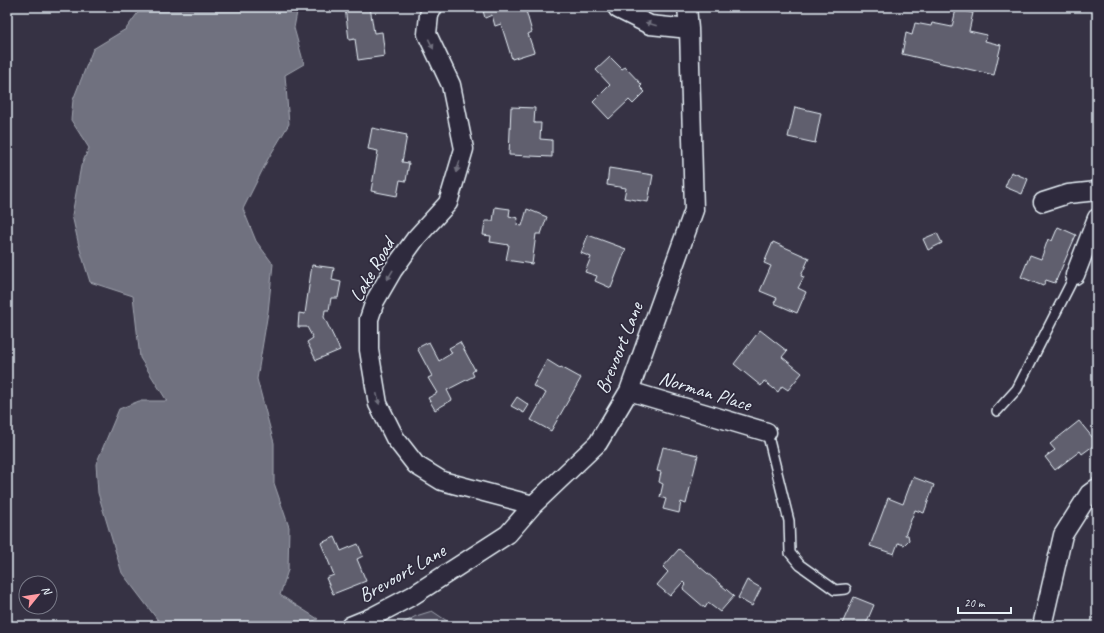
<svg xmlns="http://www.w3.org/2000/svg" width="1104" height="633" font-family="Caveat,sans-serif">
	<rect width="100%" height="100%" fill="#363244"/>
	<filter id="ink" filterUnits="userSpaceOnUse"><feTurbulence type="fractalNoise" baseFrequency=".025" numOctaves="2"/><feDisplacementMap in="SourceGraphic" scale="8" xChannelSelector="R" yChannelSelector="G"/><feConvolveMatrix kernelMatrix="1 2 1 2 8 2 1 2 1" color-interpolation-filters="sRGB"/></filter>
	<g filter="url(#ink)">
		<path fill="#4d4b5c" stroke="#9a9eaa" d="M 432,611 L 450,623 L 460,626 L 398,626 L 416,616 Z"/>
		<path fill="#70717f" stroke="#a0a4af" d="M 142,7 L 298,7 L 294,28 L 304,64 L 285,75 L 289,124 L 268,159 L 243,209 L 256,241 L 273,264 L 268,312 L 257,379 L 274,443 L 274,483 L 289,527 L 288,570 L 280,595 L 318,619 L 302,626 L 165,626 L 157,619 L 122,573 L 98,493 L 96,464 L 119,409 L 139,401 L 167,401 L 140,358 L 133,296 L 90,282 L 79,246 L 72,215 L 81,166 L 89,148 L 71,120 L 73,100 L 93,49 L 126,29 Z"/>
		<path fill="#605e6e" stroke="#e8f1f8" d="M 345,7 L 370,7 L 374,33 L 382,32 L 385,56 L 358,60 L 355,39 L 349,40 Z
			M 482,7 L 525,7 L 532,32 L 528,34 L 534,52 L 512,59 L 501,24 L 495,26 L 492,15 L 485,18 Z
			M 956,9 L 973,13 L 969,31 L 987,35 L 985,41 L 1001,45 L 994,75 L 902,54 L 906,33 L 912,35 L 915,23 L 931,26 L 932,23 L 952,27 Z
			M 610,57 L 622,69 L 625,67 L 642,85 L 640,87 L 645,92 L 633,104 L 629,100 L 609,119 L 593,102 L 610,85 L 596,70 Z
			M 511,107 L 535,108 L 534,123 L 541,123 L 540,139 L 552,140 L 552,157 L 509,155 Z
			M 795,107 L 821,113 L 815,143 L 788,137 Z
			M 372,128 L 407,135 L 402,162 L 409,163 L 406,181 L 400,180 L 397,196 L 371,191 L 378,151 L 368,149 Z
			M 609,168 L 653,175 L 648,202 L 624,198 L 626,188 L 607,185 Z
			M 1011,172 L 1028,179 L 1022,194 L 1005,187 Z
			M 495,207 L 510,209 L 509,216 L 518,218 L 517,225 L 522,226 L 527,209 L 547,217 L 541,234 L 536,234 L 532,264 L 506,260 L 509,245 L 490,242 L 491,236 L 483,235 L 485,221 L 493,221 Z
			M 1058,227 L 1076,235 L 1055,283 L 1046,280 L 1043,286 L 1021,277 L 1030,255 L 1041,259 L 1048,239 L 1052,241 Z
			M 937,233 L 942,243 L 928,250 L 923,239 Z
			M 588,235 L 626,249 L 611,288 L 595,281 L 597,276 L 585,272 L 591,257 L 581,253 Z
			M 773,242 L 809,258 L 801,276 L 804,277 L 798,288 L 806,292 L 797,313 L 774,303 L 777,298 L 760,291 L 771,266 L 764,263 Z
			M 312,265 L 334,268 L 332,280 L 341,282 L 338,298 L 331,298 L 329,310 L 325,310 L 324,317 L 340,350 L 316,360 L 307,342 L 313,338 L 307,327 L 298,327 L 299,313 L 305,314 Z
			M 760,330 L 787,351 L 782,357 L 802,373 L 788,390 L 782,386 L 778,392 L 764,381 L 761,386 L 734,364 Z
			M 429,342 L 439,361 L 452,353 L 449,348 L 460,342 L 475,370 L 472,372 L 474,376 L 447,390 L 452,400 L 435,410 L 428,398 L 437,393 L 428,378 L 432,376 L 417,348 Z
			M 547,360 L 560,368 L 561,367 L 581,378 L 551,431 L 531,420 L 546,393 L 533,386 Z
			M 517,397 L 529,405 L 524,413 L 511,406 Z
			M 1079,421 L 1097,443 L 1082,454 L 1080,451 L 1055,470 L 1045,457 L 1055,450 L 1050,444 Z
			M 663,447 L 698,455 L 686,504 L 681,502 L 679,513 L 663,509 L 666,499 L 660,497 L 663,484 L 659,482 L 661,472 L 657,471 Z
			M 913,477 L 934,485 L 924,513 L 915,510 L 905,535 L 908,535 L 909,540 L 904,545 L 898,543 L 894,554 L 870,546 L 888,498 L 903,504 Z
			M 335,537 L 341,551 L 358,544 L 363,556 L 357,559 L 366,581 L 333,594 L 326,578 L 334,575 L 321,543 Z
			M 679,549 L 734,596 L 720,612 L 708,603 L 705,608 L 683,589 L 686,585 L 683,582 L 670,596 L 657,585 L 668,572 L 663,567 Z
			M 747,580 L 761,588 L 752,606 L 738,598 Z
			M 854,597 L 874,605 L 865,626 L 841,626 Z"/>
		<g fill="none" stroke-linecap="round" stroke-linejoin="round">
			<defs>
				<path id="lane" d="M 997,411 L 1017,389 L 1075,275
					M 767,432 L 789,521 L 790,553 L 800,565 L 835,590 L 846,589"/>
				<path id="street" d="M 433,7 L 429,15 L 427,34 L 451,85 L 464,149 L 448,203 L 416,238 L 393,270 L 375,301 L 369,319 L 369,350 L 378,404 L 395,438 L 416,465 L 442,481 L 533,505
					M 617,7 L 618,9 L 650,25 L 689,29
					M 1043,202 L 1068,194 L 1097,191
					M 1075,275 L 1097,218
					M 629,391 L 767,432
					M 350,626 L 372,617 L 412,596 L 508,534 L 533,505 L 598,443 L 629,391 L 694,210 L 689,29 L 687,7
					M 1042,626 L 1063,535 L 1089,494 L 1097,488"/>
			</defs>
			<use href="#lane" stroke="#e8f1f8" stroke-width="12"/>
			<use href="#street" stroke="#e8f1f8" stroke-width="21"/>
			<use href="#lane" stroke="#2f2a3d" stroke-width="9"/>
			<use href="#street" stroke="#2f2a3d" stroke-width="18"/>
		</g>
		<defs><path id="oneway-solid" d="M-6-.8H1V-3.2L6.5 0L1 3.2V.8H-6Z"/></defs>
		<g fill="#70707e">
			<use href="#oneway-solid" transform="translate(651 24) rotate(-164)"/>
			<use href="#oneway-solid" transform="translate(431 44) rotate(64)"/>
			<use href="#oneway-solid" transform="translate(458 167) rotate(106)"/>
			<use href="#oneway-solid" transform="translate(390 275) rotate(121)"/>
			<use href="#oneway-solid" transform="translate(378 399) rotate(77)"/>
		</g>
	</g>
	<g text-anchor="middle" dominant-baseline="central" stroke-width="3.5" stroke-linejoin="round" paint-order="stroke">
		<g font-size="20" fill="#e8f1f8" stroke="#2f2a3d">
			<text transform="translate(372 270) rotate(-60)">Lake Road</text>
			<text transform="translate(619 348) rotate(-68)">Brevoort Lane</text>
			<text transform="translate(705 391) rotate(17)">Norman Place</text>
			<text transform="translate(402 573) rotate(-30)">Brevoort Lane</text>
		</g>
	</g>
	<rect width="1104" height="633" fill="none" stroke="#2f2a3d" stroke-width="24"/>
	<rect x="12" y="12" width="1080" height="609" fill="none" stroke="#e8f1f8" stroke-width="1.5" filter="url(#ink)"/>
	<g transform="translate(38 595) rotate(60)"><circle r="19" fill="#2f2a3d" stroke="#797a88"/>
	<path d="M0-3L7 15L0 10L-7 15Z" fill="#ff9aa2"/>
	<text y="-6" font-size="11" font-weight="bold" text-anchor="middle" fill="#e8f1f8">N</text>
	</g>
	<path d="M958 607v6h53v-6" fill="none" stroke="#e8f1f8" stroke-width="2"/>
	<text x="964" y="607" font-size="12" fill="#e8f1f8" stroke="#2f2a3d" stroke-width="3" paint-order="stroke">20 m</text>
</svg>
